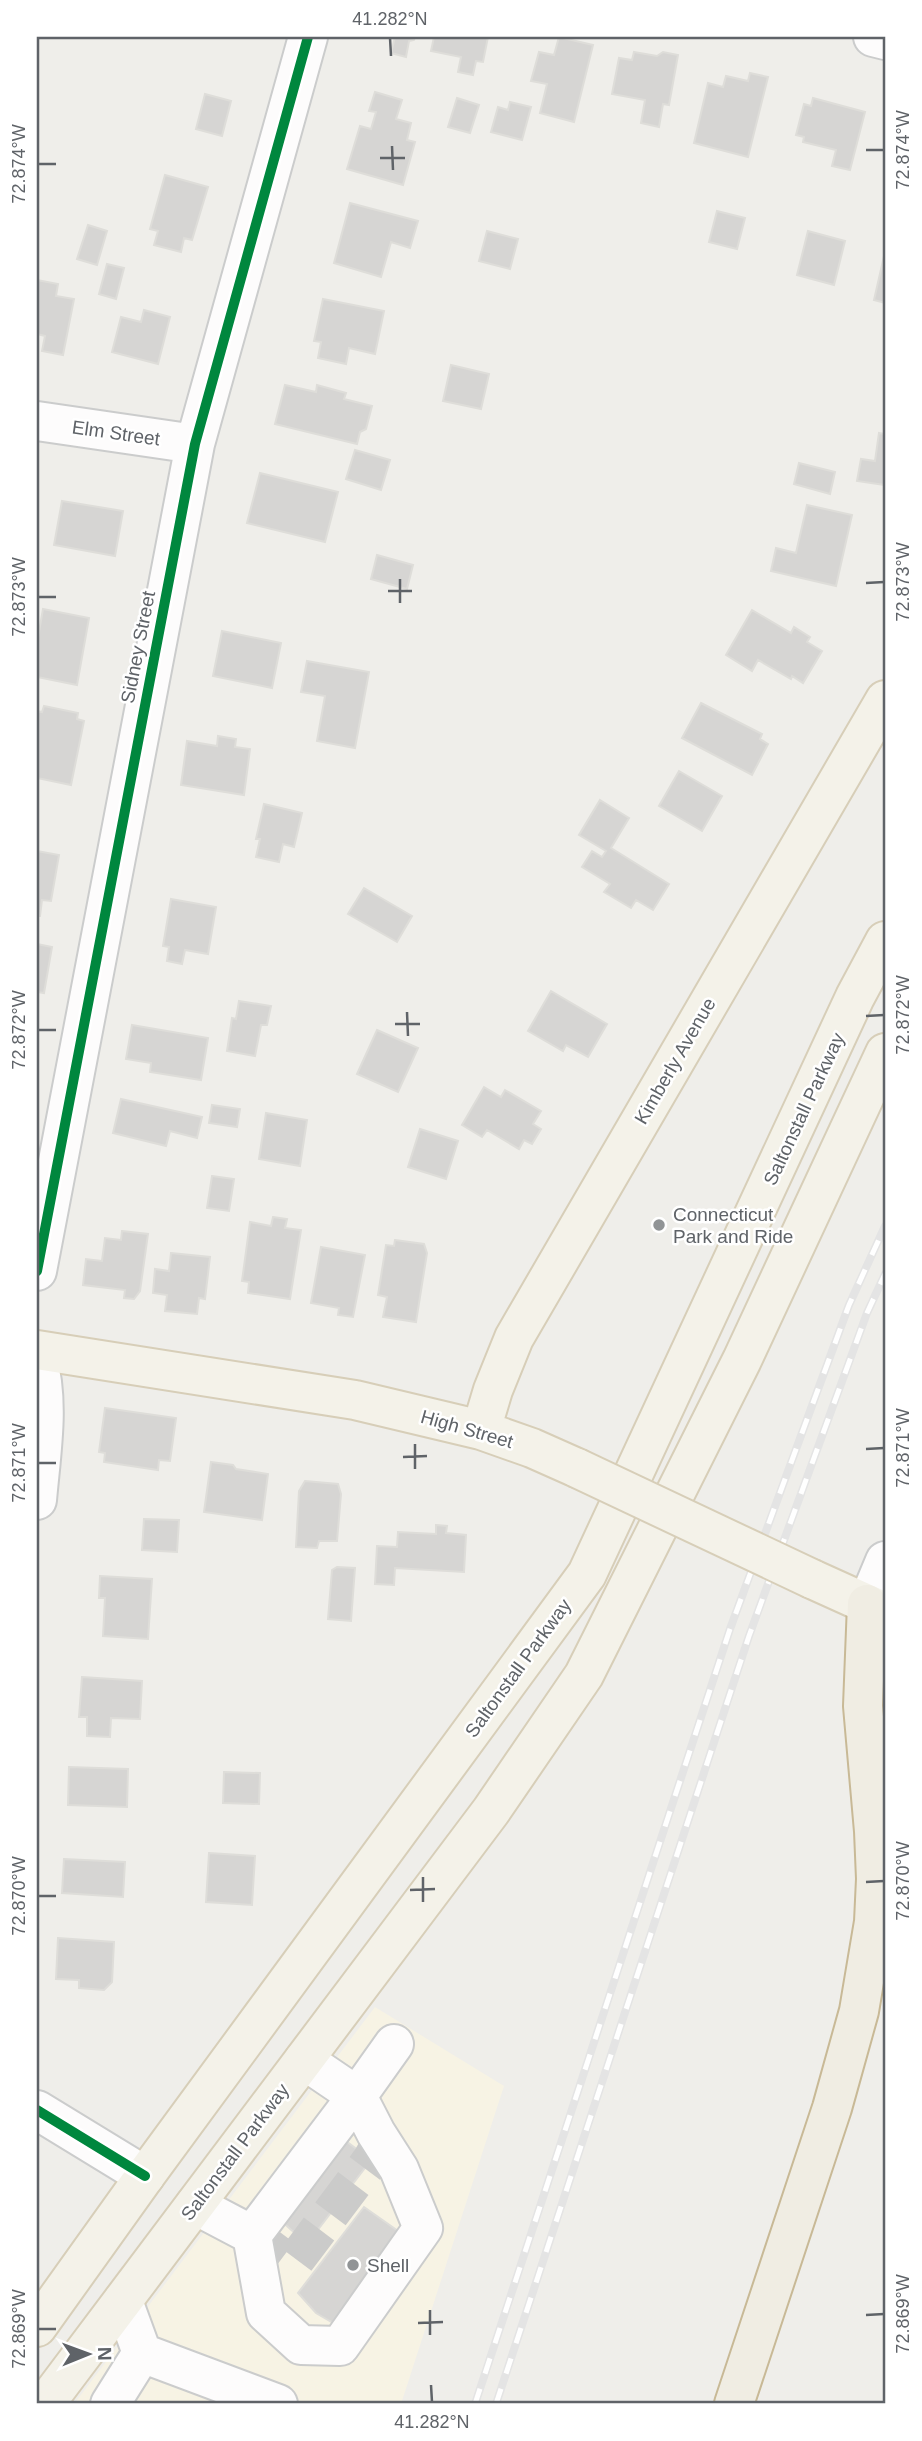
<svg xmlns="http://www.w3.org/2000/svg" width="922" height="2441" font-family="Helvetica,sans-serif">
	<rect width="100%" height="100%" fill="#efeeea"/>
	<path fill="#f7f3e4" d="M 375,2007 L 504,2086 L 401,2404 L 74,2404 Z"/>
	<path fill="#d6d5d3" stroke="#deddd9" stroke-width="2" d="M 395,37 L 415,37 L 414,40 L 409,41 L 406,57 L 391,53 Z
		M 434,37 L 488,37 L 483,62 L 476,61 L 473,75 L 458,72 L 461,57 L 431,51 Z
		M 559,37 L 593,45 L 574,122 L 540,113 L 547,84 L 531,81 L 539,52 L 554,55 Z
		M 634,52 L 657,56 L 663,52 L 678,55 L 669,105 L 663,104 L 659,127 L 641,123 L 645,100 L 612,94 L 619,58 L 632,60 Z
		M 750,73 L 768,77 L 748,157 L 694,143 L 708,83 L 723,87 L 726,76 L 748,81 Z
		M 375,92 L 402,100 L 396,119 L 411,123 L 407,140 L 415,142 L 403,185 L 347,169 L 360,126 L 371,129 L 376,112 L 369,111 Z
		M 205,94 L 231,101 L 222,136 L 196,129 Z
		M 457,98 L 479,105 L 470,133 L 448,127 Z
		M 813,98 L 865,112 L 850,170 L 832,166 L 836,150 L 803,142 L 804,137 L 796,135 L 804,104 L 811,106 Z
		M 510,102 L 531,107 L 522,140 L 491,132 L 498,107 L 508,110 Z
		M 165,175 L 208,187 L 192,240 L 184,238 L 181,252 L 154,245 L 158,231 L 150,229 Z
		M 350,203 L 418,221 L 410,248 L 391,242 L 381,277 L 334,263 Z
		M 717,211 L 745,218 L 737,249 L 709,242 Z
		M 88,225 L 107,231 L 97,265 L 77,259 Z
		M 487,231 L 518,239 L 510,269 L 479,261 Z
		M 808,231 L 845,241 L 834,285 L 797,275 Z
		M 884,256 L 885,257 L 885,303 L 874,300 Z
		M 107,264 L 124,268 L 116,299 L 99,294 Z
		M 37,280 L 58,284 L 56,296 L 74,299 L 63,355 L 42,351 L 45,336 L 37,334 Z
		M 323,299 L 384,311 L 375,354 L 349,348 L 346,364 L 318,358 L 321,342 L 314,341 Z
		M 144,310 L 170,317 L 158,364 L 112,352 L 121,317 L 141,322 Z
		M 451,365 L 489,374 L 481,409 L 443,401 Z
		M 285,385 L 316,392 L 317,385 L 346,393 L 344,399 L 372,406 L 366,429 L 360,432 L 357,444 L 275,424 Z
		M 879,433 L 885,434 L 885,485 L 857,481 L 861,459 L 875,461 Z
		M 355,450 L 390,460 L 381,490 L 346,479 Z
		M 799,463 L 835,472 L 830,494 L 794,484 Z
		M 260,473 L 338,492 L 325,542 L 247,523 Z
		M 62,501 L 123,511 L 115,556 L 54,545 Z
		M 807,505 L 852,515 L 836,586 L 771,571 L 776,548 L 796,553 Z
		M 377,555 L 413,565 L 407,589 L 371,579 Z
		M 43,609 L 89,618 L 77,685 L 37,677 L 37,643 Z
		M 752,610 L 791,633 L 794,627 L 810,637 L 807,642 L 822,651 L 803,683 L 792,676 L 791,679 L 758,660 L 752,671 L 726,655 Z
		M 222,631 L 281,643 L 272,688 L 213,676 Z
		M 307,661 L 369,672 L 355,748 L 317,741 L 325,696 L 301,692 Z
		M 701,703 L 762,734 L 760,739 L 768,744 L 752,775 L 682,738 Z
		M 44,706 L 78,713 L 77,719 L 84,721 L 71,785 L 37,778 L 37,711 L 42,712 Z
		M 218,736 L 236,739 L 235,747 L 250,749 L 244,795 L 181,785 L 187,741 L 217,746 Z
		M 679,771 L 722,796 L 702,831 L 659,806 Z
		M 600,800 L 629,818 L 611,848 L 669,884 L 653,910 L 636,900 L 631,908 L 604,892 L 610,884 L 582,867 L 592,851 L 602,857 L 606,851 L 579,835 Z
		M 264,804 L 302,813 L 294,847 L 283,844 L 279,862 L 256,857 L 260,839 L 256,839 Z
		M 37,851 L 59,855 L 51,901 L 42,900 L 40,916 L 37,916 Z
		M 364,888 L 412,916 L 397,942 L 348,914 Z
		M 171,899 L 216,907 L 208,954 L 185,950 L 182,964 L 167,961 L 169,947 L 163,946 Z
		M 37,944 L 52,947 L 44,993 L 37,992 Z
		M 551,991 L 607,1024 L 588,1057 L 566,1045 L 563,1051 L 528,1031 Z
		M 239,1001 L 271,1006 L 267,1025 L 261,1025 L 255,1056 L 227,1051 L 232,1018 L 236,1019 Z
		M 132,1025 L 208,1038 L 201,1080 L 150,1072 L 151,1063 L 126,1059 Z
		M 377,1030 L 418,1048 L 398,1092 L 357,1074 Z
		M 484,1087 L 501,1097 L 505,1090 L 541,1111 L 533,1124 L 541,1129 L 532,1144 L 524,1140 L 519,1149 L 487,1130 L 482,1137 L 462,1125 Z
		M 121,1099 L 202,1117 L 197,1138 L 170,1131 L 166,1146 L 113,1133 Z
		M 212,1105 L 240,1109 L 237,1127 L 209,1123 Z
		M 266,1113 L 307,1120 L 300,1166 L 259,1159 Z
		M 420,1129 L 458,1141 L 446,1179 L 408,1167 Z
		M 212,1176 L 234,1179 L 229,1211 L 207,1208 Z
		M 273,1217 L 287,1219 L 285,1228 L 301,1230 L 290,1299 L 248,1293 L 249,1282 L 242,1281 L 250,1222 L 271,1226 Z
		M 122,1231 L 148,1234 L 140,1291 L 134,1299 L 124,1298 L 125,1290 L 83,1285 L 86,1259 L 102,1261 L 105,1238 L 121,1240 Z
		M 395,1240 L 424,1244 L 427,1253 L 416,1322 L 383,1317 L 387,1297 L 378,1295 L 386,1245 L 394,1246 Z
		M 321,1247 L 365,1255 L 353,1317 L 338,1315 L 339,1308 L 311,1303 Z
		M 171,1253 L 210,1257 L 205,1299 L 199,1298 L 197,1314 L 165,1311 L 167,1295 L 153,1293 L 155,1269 L 169,1271 Z
		M 105,1408 L 176,1418 L 170,1461 L 159,1460 L 158,1470 L 104,1462 L 105,1453 L 99,1452 Z
		M 211,1462 L 233,1465 L 236,1469 L 268,1474 L 262,1520 L 204,1512 Z
		M 305,1481 L 338,1484 L 341,1494 L 337,1541 L 319,1541 L 317,1548 L 296,1547 L 299,1491 Z
		M 144,1519 L 179,1520 L 177,1552 L 142,1550 Z
		M 436,1525 L 447,1526 L 446,1533 L 466,1535 L 464,1572 L 395,1568 L 394,1585 L 375,1584 L 377,1546 L 397,1547 L 398,1532 L 436,1534 Z
		M 337,1567 L 355,1568 L 351,1621 L 328,1619 L 332,1570 Z
		M 100,1576 L 152,1579 L 148,1639 L 103,1636 L 105,1598 L 99,1598 Z
		M 82,1677 L 142,1681 L 140,1719 L 111,1718 L 110,1737 L 87,1736 L 87,1717 L 79,1717 Z
		M 69,1767 L 128,1769 L 127,1807 L 68,1805 Z
		M 224,1772 L 260,1773 L 259,1804 L 223,1803 Z
		M 209,1853 L 255,1856 L 252,1905 L 206,1902 Z
		M 64,1859 L 125,1862 L 123,1897 L 62,1893 Z
		M 58,1938 L 114,1942 L 112,1982 L 104,1990 L 79,1988 L 79,1980 L 56,1979 Z
		M 342,2138 L 371,2160 L 307,2244 L 279,2219 Z
		M 364,2207 L 408,2238 L 340,2327 L 316,2313 L 298,2293 Z"/>
	<g fill="none" stroke-linecap="round" stroke-linejoin="round">
		<path stroke="#cbcbca" stroke-width="38" stroke-dasharray="38 19" stroke-linecap="butt" d="M 252,2235 L 292,2265 L 371,2160 L 382,2141"/>
		<defs>
			<path id="minor" d="M 873,37 L 885,40
				M 37,421 L 195,444
				M 37,1271 L 195,444 L 308,37
				M 37,1357 C 50,1403 41,1453 37,1500
				M 867,1604 L 885,1561
				M 37,2110 L 145,2176
				M 195,2205 L 252,2235 L 357,2096 L 304,2060
				M 252,2235 L 266,2313 L 301,2345 L 340,2346 L 423,2228 L 399,2169 L 376,2133 L 357,2096 L 394,2044
				M 123,2301 L 142,2353 L 278,2404
				M 110,2404 L 142,2353"/>
			<path id="major" d="M 37,1350 L 355,1400 L 481,1430 L 532,1448 L 577,1468
				M 481,1430 L 493,1390 L 514,1338 L 885,700
				M 812,1579 L 885,1612
				M 37,2327 L 145,2176 L 587,1574 L 855,997 L 885,941
				M 45,2404 L 491,1811 L 584,1675 L 742,1360 L 885,1053"/>
			<path id="highway" d="M 734,2404 L 832,2108 L 859,2011 L 874,1922 L 876,1879 L 874,1831 L 863,1706 L 867,1604"/>
		</defs>
		<use href="#minor" stroke="#cbcccc" stroke-width="42"/>
		<use href="#major" stroke="#d7ceb8" stroke-width="42"/>
		<use href="#highway" stroke="#c8b996" stroke-width="42"/>
		<use href="#minor" stroke="#fdfcfc" stroke-width="38"/>
		<use href="#major" stroke="#f4f2e9" stroke-width="38"/>
		<use href="#highway" stroke="#f0ede3" stroke-width="38"/>
		<defs>
			<path id="rail" d="M 475,2404 L 730,1629 L 849,1305 L 885,1226
				M 496,2404 L 749,1636 L 867,1313 L 885,1274"/>
		</defs>
		<use href="#rail" stroke="#e4e4e4" stroke-width="8"/>
		<use href="#rail" stroke="#fff" stroke-width="5" stroke-dasharray="16" stroke-linecap="butt"/>
		<defs>
			<path id="major-bridge" d="M 577,1468 L 812,1579"/>
		</defs>
		<use href="#major-bridge" stroke="#d7ceb8" stroke-width="42" stroke-linecap="butt"/>
		<use href="#major-bridge" stroke="#f4f2e9" stroke-width="38"/>
		<defs>
			<path id="cycleway" d="M 37,1271 L 195,444 L 308,37
				M 37,2110 L 145,2176"/>
		</defs>
		<use href="#cycleway" stroke="#fff" stroke-width="15"/>
		<use href="#cycleway" stroke="#00873e" stroke-width="10"/>
	</g>
	<path fill="none" stroke="#5f6368" stroke-width="2.5" d="M 390,38 L 391,56M 392,146 L 393,170M 866,150 L 884,150M 380,158 L 405,158M 38,164 L 56,164M 400,579 L 400,603M 866,583 L 884,582M 388,591 L 412,591M 38,597 L 56,597M 407,1012 L 408,1036M 866,1016 L 884,1015M 395,1024 L 420,1024M 38,1030 L 56,1030M 415,1444 L 415,1469M 866,1449 L 884,1448M 403,1457 L 427,1456M 38,1463 L 56,1463M 423,1877 L 423,1902M 866,1882 L 884,1881M 410,1890 L 435,1889M 38,1896 L 56,1896M 430,2310 L 430,2335M 866,2315 L 884,2314M 418,2323 L 443,2322M 38,2329 L 56,2329M 431,2385 L 432,2402"/>
	<g fill="#919496" stroke="#fff" stroke-width="2.5">
		<circle cx="659" cy="1225" r="7"/>
		<circle cx="353" cy="2265" r="7"/>
	</g>
	<g text-anchor="middle" dominant-baseline="central" stroke-width="5" stroke-linejoin="round" paint-order="stroke">
		<g font-size="19" fill="#5f6368" stroke="#fff">
			<text transform="translate(116 433) rotate(8)">Elm Street</text>
			<text transform="translate(138 647) rotate(-79)">Sidney Street</text>
			<text transform="translate(675 1061) rotate(-60)">Kimberly Avenue</text>
			<text transform="translate(804 1109) rotate(-65)">Saltonstall Parkway</text>
			<text transform="translate(467 1429) rotate(16)">High Street</text>
			<text transform="translate(518 1668) rotate(-54)">Saltonstall Parkway</text>
			<text transform="translate(235 2152) rotate(-53)">Saltonstall Parkway</text>
		</g>
		<g font-size="19" fill="#5f6368" stroke="#fff" text-anchor="start">
			<text x="673" y="1214">Connecticut<tspan x="673" dy="22">Park and Ride</tspan></text>
			<text x="367" y="2265">Shell</text>
		</g>
	</g>
	<rect width="922" height="2441" fill="none" stroke="#ffffff" stroke-width="77"/>
	<g transform="translate(88 2354) rotate(89)" stroke="#ffffff" stroke-width="5" paint-order="stroke">
	<path d="M0-5L12 26L0 18L-12 26Z" fill="#5f6368"/>
	<text y="-10" font-size="19" font-weight="bold" text-anchor="middle" fill="#5f6368">N</text>
	</g>
	<rect x="38" y="38" width="846" height="2364" fill="none" stroke="#5f6368" stroke-width="2.5"/>
	<g font-size="18" text-anchor="middle" fill="#5f6368">
		<text x="390" y="25">41.282°N</text>
		<text transform="translate(903 150) rotate(-90)" y="6">72.874°W</text>
		<text transform="translate(19 164) rotate(-90)" y="6">72.874°W</text>
		<text transform="translate(903 582) rotate(-90)" y="6">72.873°W</text>
		<text transform="translate(19 597) rotate(-90)" y="6">72.873°W</text>
		<text transform="translate(903 1015) rotate(-90)" y="6">72.872°W</text>
		<text transform="translate(19 1030) rotate(-90)" y="6">72.872°W</text>
		<text transform="translate(903 1448) rotate(-90)" y="6">72.871°W</text>
		<text transform="translate(19 1463) rotate(-90)" y="6">72.871°W</text>
		<text transform="translate(903 1881) rotate(-90)" y="6">72.870°W</text>
		<text transform="translate(19 1896) rotate(-90)" y="6">72.870°W</text>
		<text transform="translate(903 2314) rotate(-90)" y="6">72.869°W</text>
		<text transform="translate(19 2329) rotate(-90)" y="6">72.869°W</text>
		<text x="432" y="2428">41.282°N</text>
	</g>
</svg>
